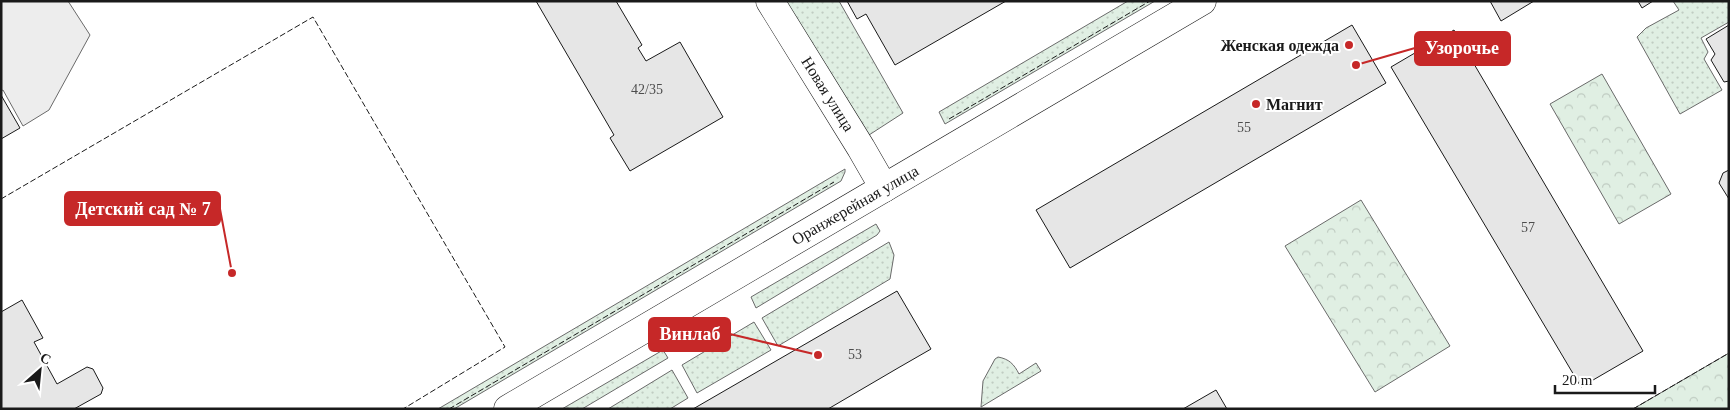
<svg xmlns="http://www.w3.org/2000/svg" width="1730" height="410" font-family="Georgia,serif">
	<defs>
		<pattern id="grass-dots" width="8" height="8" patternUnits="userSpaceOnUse" patternTransform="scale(1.25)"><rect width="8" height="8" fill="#e0efe3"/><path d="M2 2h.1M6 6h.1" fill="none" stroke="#c0ccc2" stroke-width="1.8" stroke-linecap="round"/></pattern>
		<pattern id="park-crowns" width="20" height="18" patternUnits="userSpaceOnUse" patternTransform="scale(1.25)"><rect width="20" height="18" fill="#e0efe3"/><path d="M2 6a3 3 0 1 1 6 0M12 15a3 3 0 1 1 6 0" fill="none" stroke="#c0ccc2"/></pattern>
	</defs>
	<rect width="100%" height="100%" fill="#fff"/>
	<path fill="url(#grass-dots)" stroke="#6a6a6a" d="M 785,1 L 839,1 L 903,113 L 869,135 L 858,125 Z
		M 1128,1 L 1155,1 L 945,124 L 939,112 Z
		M 1673,1 L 1729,1 L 1729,22 L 1701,38 L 1708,52 L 1704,59 L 1722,90 L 1680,114 L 1637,37 L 1646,28 L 1679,10 Z
		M 845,169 L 845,172 L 841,181 L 454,409 L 438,409 Z
		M 876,224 L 880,231 L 877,235 L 756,308 L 751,297 Z
		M 889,242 L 894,255 L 890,279 L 778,346 L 762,318 Z
		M 754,322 L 771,350 L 697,393 L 682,365 Z
		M 663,350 L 668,358 L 582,409 L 562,409 Z
		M 998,357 C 1009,359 1014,364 1019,374 L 1036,363 L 1041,371 L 981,407 L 983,381 L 995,359 Z
		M 672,370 L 688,398 L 670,409 L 608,409 Z"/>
	<path fill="url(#park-crowns)" stroke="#6a6a6a" d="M 1602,74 L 1671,194 L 1619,224 L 1550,104 Z
		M 1361,200 L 1450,346 L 1375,392 L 1285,246 Z
		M 1729,353 L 1729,409 L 1633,409 Z"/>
	<path fill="#ededed" stroke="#6a6a6a" d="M 1,1 L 68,1 L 90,35 L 49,110 L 23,126 L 3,90 L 1,91 Z"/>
	<path fill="#e6e6e6" stroke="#1a1a1a" d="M 536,1 L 616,1 L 642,45 L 638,48 L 646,61 L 680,42 L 723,117 L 630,171 L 610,138 L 614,135 Z
		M 847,1 L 1006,1 L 895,65 L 866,14 L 857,19 Z
		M 1490,1 L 1534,1 L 1501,21 Z
		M 1638,1 L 1653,1 L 1642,8 Z
		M 1352,25 L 1386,83 L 1070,268 L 1036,210 Z
		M 1729,25 L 1729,81 L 1724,82 L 1711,60 L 1715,54 L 1706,39 Z
		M 1454,30 L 1643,351 L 1581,387 L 1391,67 Z
		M 1,95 L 20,128 L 1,139 Z
		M 1729,170 L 1729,199 L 1719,183 L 1723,173 Z
		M 897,291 L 931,349 L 898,368 L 828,409 L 693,409 Z
		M 22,300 L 43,338 L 34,342 L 57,384 L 87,367 L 93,369 L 103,388 L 101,394 L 74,409 L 1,409 L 1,312 Z
		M 1216,390 L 1227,409 L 1183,409 Z"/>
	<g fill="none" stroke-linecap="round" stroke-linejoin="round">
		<defs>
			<path id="minor" d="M 770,1 L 861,148 L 884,188"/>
			<path id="tertiary" d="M 508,409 L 1202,1"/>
		</defs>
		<use href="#minor" stroke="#1a1a1a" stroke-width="29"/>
		<use href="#tertiary" stroke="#1a1a1a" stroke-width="29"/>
		<use href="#minor" stroke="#fff" stroke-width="28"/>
		<use href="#tertiary" stroke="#fff" stroke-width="28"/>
		<path stroke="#1a1a1a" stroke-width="1" stroke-dasharray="6 2.5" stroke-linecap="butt" d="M 949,119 L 1150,1
			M 1,199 L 313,17 L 505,347 L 403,409
			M 449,409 L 834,182
			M 1633,409 L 1729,353"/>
	</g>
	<g fill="#c62828" stroke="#fff" stroke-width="2">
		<circle cx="1349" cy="45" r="5"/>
		<circle cx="1256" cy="104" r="5"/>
	</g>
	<g text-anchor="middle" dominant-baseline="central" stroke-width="4" stroke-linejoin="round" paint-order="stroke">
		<g font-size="14" fill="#4d4d4d">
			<text x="647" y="89">42/35</text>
			<text x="1244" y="127">55</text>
			<text x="1528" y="227">57</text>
			<text x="855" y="354">53</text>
		</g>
		<g font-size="16" font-weight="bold" fill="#1a1a1a" stroke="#fff" text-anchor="end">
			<text x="1339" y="45">Женская одежда</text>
			<text x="1266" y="104" text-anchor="start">Магнит</text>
		</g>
		<g font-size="16" fill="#1a1a1a" stroke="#fff">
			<text transform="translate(828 94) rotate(58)">Новая улица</text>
			<text transform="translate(855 205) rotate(-30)">Оранжерейная улица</text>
		</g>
	</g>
	<path fill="none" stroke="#c62828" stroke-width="2" d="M1356 65L1415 48M232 273L220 209M818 355L730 334"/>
	<g fill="#c62828" stroke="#fff" stroke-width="2">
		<circle cx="1356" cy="65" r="5"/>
		<circle cx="232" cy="273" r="5"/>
		<circle cx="818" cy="355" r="5"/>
	</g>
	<g fill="#c62828" stroke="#c62828" stroke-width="2">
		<rect x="1415" y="32" width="95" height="33" rx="5"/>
		<rect x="65" y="192" width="155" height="33" rx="5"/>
		<rect x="649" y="318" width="81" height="33" rx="5"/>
	</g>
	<g font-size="18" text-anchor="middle" font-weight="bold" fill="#fff">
		<text x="1462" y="54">Узорочье</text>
		<text x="143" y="215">Детский сад № 7</text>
		<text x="690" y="340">Винлаб</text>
	</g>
	<rect width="1730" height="410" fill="none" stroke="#1a1a1a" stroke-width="5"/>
	<g transform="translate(40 370) rotate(27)" stroke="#ffffff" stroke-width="4" paint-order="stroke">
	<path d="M0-4L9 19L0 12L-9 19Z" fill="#1a1a1a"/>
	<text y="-8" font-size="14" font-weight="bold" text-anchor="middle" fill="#1a1a1a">С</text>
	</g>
	<path d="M1555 385v8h100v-8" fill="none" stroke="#1a1a1a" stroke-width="2.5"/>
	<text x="1562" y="385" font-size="15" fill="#1a1a1a" stroke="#ffffff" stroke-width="4" paint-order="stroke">20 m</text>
</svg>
